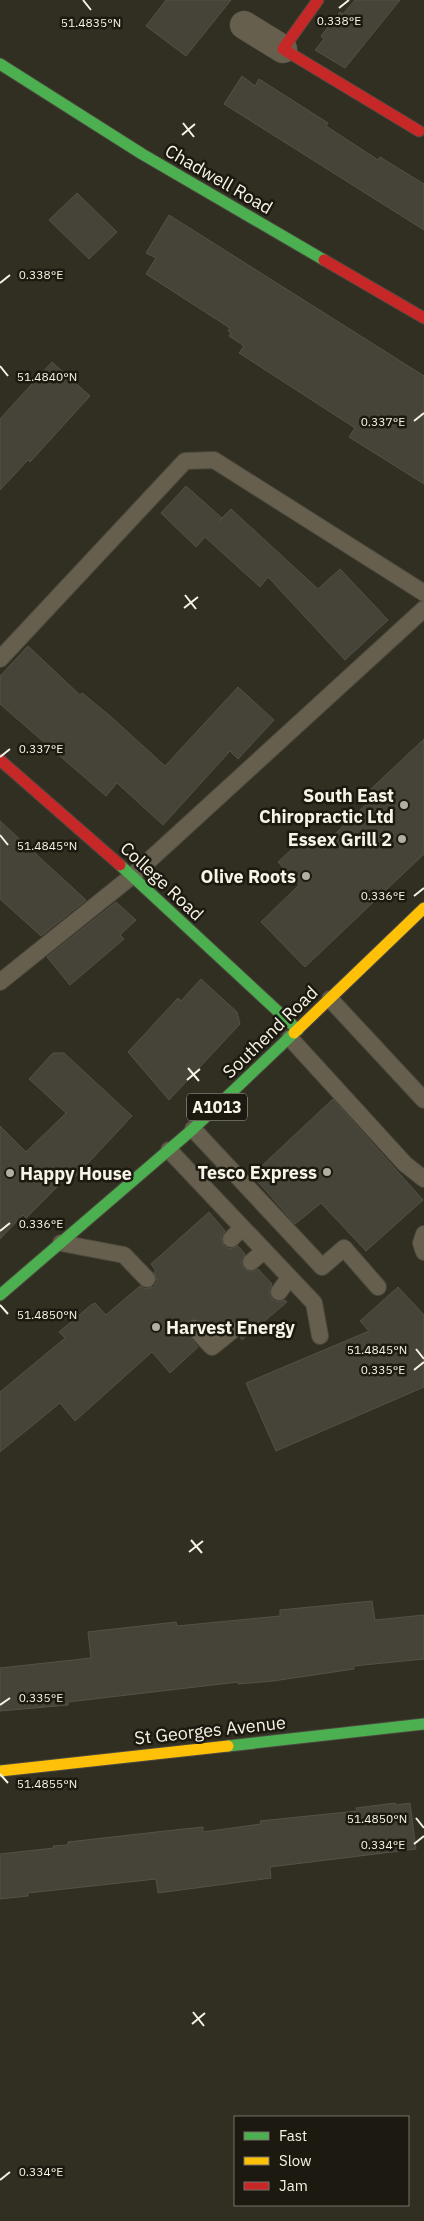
<svg xmlns="http://www.w3.org/2000/svg" width="424" height="2221" font-family="'IBM Plex Sans',sans-serif">
	<rect width="100%" height="100%" fill="#312e22"/>
	<path fill="#464339" stroke="#545147" d="M 166,0 L 231,0 L 186,56 L 146,26 Z
		M 355,0 L 400,0 L 345,68 L 315,50 L 324,39 L 321,36 L 340,12 L 343,14 Z
		M 242,76 L 255,86 L 259,79 L 328,123 L 326,126 L 378,160 L 380,157 L 424,184 L 424,230 L 224,104 Z
		M 77,193 L 117,232 L 89,259 L 49,220 Z
		M 169,215 L 424,376 L 424,484 L 349,437 L 355,428 L 239,353 L 244,346 L 229,336 L 231,333 L 228,331 L 230,328 L 146,274 L 156,258 L 146,253 Z
		M 52,362 L 90,396 L 30,462 L 28,460 L 0,490 L 0,419 Z
		M 186,486 L 222,518 L 218,522 L 231,509 L 318,589 L 340,569 L 388,620 L 345,660 L 268,577 L 260,587 L 205,537 L 196,547 L 161,513 Z
		M 28,646 L 80,695 L 82,693 L 109,715 L 165,766 L 238,687 L 274,720 L 238,759 L 230,751 L 163,825 L 117,783 L 106,796 L 0,704 L 0,676 Z
		M 424,739 L 424,854 L 305,967 L 261,922 L 299,885 L 278,862 L 307,835 L 320,848 L 377,794 L 371,789 Z
		M 0,821 L 86,900 L 41,936 L 0,899 Z
		M 116,902 L 136,920 L 120,935 L 124,939 L 70,985 L 47,957 Z
		M 201,979 L 237,1012 L 240,1024 L 169,1100 L 128,1052 L 178,998 L 181,1001 Z
		M 53,1053 L 64,1053 L 132,1116 L 75,1177 L 71,1173 L 26,1218 L 23,1215 L 0,1239 L 0,1126 L 26,1152 L 66,1113 L 29,1079 Z
		M 333,1099 L 423,1200 L 366,1251 L 321,1203 L 295,1224 L 252,1175 Z
		M 209,1212 L 225,1231 L 221,1237 L 224,1246 L 229,1249 L 238,1246 L 245,1254 L 241,1263 L 244,1269 L 252,1272 L 258,1269 L 272,1284 L 269,1292 L 273,1300 L 279,1302 L 285,1300 L 287,1302 L 242,1340 L 240,1337 L 243,1328 L 237,1321 L 226,1321 L 213,1333 L 201,1321 L 191,1318 L 185,1325 L 184,1331 L 198,1347 L 170,1373 L 152,1352 L 75,1421 L 60,1403 L 0,1452 L 0,1392 L 65,1338 L 59,1332 L 91,1305 L 95,1303 L 106,1315 L 140,1286 L 145,1289 L 154,1287 L 157,1281 L 154,1272 L 156,1271 L 151,1264 Z
		M 398,1287 L 424,1315 L 424,1387 L 276,1451 L 246,1383 L 369,1331 L 360,1321 Z
		M 372,1601 L 375,1620 L 424,1615 L 424,1659 L 354,1666 L 354,1669 L 273,1681 L 238,1684 L 238,1682 L 68,1702 L 68,1705 L 0,1711 L 0,1668 L 91,1658 L 88,1632 L 176,1622 L 177,1626 L 280,1616 L 280,1610 Z
		M 395,1803 L 396,1805 L 410,1803 L 416,1849 L 270,1867 L 271,1878 L 158,1893 L 156,1879 L 28,1893 L 28,1896 L 0,1899 L 0,1854 L 54,1848 L 53,1846 L 68,1845 L 68,1842 L 183,1829 L 203,1827 L 203,1832 L 261,1824 L 260,1821 L 357,1811 L 356,1808 Z"/>
	<g fill="none" stroke-linecap="round" stroke-linejoin="round">
		<defs>
			<path id="lane" d="M 0,659 L 185,461 L 214,460 L 424,593
				M 0,982 L 132,876 L 424,609
				M 330,999 L 424,1100
				M 290,1038 L 405,1164 L 424,1179
				M 193,1129 L 322,1267 L 344,1248 L 378,1287
				M 169,1150 L 314,1303 L 320,1336
				M 424,1234 L 421,1243 L 424,1252
				M 231,1239 L 242,1228
				M 61,1243 L 124,1255 L 147,1279
				M 251,1262 L 264,1251
				M 279,1292 L 289,1278
				M 194,1328 L 212,1347 L 233,1330"/>
			<path id="street" d="M 244,25 L 283,49"/>
			<path id="fast" d="M 0,64 L 142,154 L 324,260
				M 120,865 L 298,1030
				M 0,1295 L 193,1129 L 294,1033
				M 228,1746 L 424,1724"/>
			<path id="slow" d="M 294,1033 L 424,908
				M 0,1771 L 228,1746"/>
			<path id="jam" d="M 318,0 L 283,49 L 419,131
				M 324,260 L 424,318
				M 0,760 L 120,865"/>
		</defs>
		<use href="#lane" stroke="#4b493f" stroke-width="18"/>
		<use href="#street" stroke="#4b493f" stroke-width="29"/>
		<use href="#fast" stroke="#4b493f" stroke-width="13"/>
		<use href="#slow" stroke="#4b493f" stroke-width="13"/>
		<use href="#jam" stroke="#4b493f" stroke-width="13"/>
		<use href="#lane" stroke="#665f4d" stroke-width="16"/>
		<use href="#street" stroke="#665f4d" stroke-width="28"/>
		<use href="#fast" stroke="#4caf50" stroke-width="11"/>
		<use href="#slow" stroke="#ffc107" stroke-width="11"/>
		<use href="#jam" stroke="#c62828" stroke-width="11"/>
	</g>
	<path fill="none" stroke="#f7f3e6" stroke-width="2" d="M 83,0 L 91,10M 339,8 L 349,0M 183,123 L 194,137M 182,135 L 195,124M 0,283 L 10,275M 0,366 L 8,376M 414,421 L 424,413M 185,595 L 196,609M 184,608 L 198,597M 0,757 L 10,749M 0,835 L 8,845M 414,896 L 424,888M 188,1068 L 199,1081M 187,1080 L 200,1069M 0,1231 L 10,1223M 0,1305 L 8,1314M 416,1349 L 424,1359M 414,1370 L 424,1362M 191,1540 L 202,1553M 189,1552 L 203,1541M 0,1705 L 10,1698M 0,1774 L 8,1783M 416,1818 L 424,1828M 414,1844 L 424,1836M 193,2012 L 204,2026M 192,2024 L 205,2013M 0,2180 L 10,2172"/>
	<g fill="#b2aea1" stroke="#1c1910" stroke-width="2">
		<circle cx="404" cy="805" r="5"/>
		<circle cx="402" cy="839" r="5"/>
		<circle cx="306" cy="876" r="5"/>
		<circle cx="327" cy="1172" r="5"/>
		<circle cx="10" cy="1173" r="5"/>
		<circle cx="156" cy="1327" r="5"/>
	</g>
	<g text-anchor="middle" dominant-baseline="central" stroke-width="5" stroke-linejoin="round" paint-order="stroke">
		<rect fill="#1c1910" stroke="#b5b2a6" stroke-width="1" x="187" y="1093.5" width="60" height="27" rx="4"/>
		<g font-size="16" font-weight="bold" fill="#f7f3e6">
			<text x="217" y="1107">A1013</text>
		</g>
		<g font-size="18" fill="#f7f3e6" stroke="#1c1910">
			<text transform="translate(219 179) rotate(30)">Chadwell Road</text>
			<text transform="translate(162 881) rotate(43)">College Road</text>
			<text transform="translate(270 1032) rotate(-44)">Southend Road</text>
			<text transform="translate(210 1730) rotate(-6)">St Georges Avenue</text>
		</g>
		<g font-size="18" font-weight="bold" fill="#f7f3e6" stroke="#1c1910" text-anchor="end">
			<text x="394" y="795">South East<tspan x="394" dy="21">Chiropractic Ltd</tspan></text>
			<text x="392" y="839">Essex Grill 2</text>
			<text x="296" y="876">Olive Roots</text>
			<text x="317" y="1172">Tesco Express</text>
			<text x="20" y="1173" text-anchor="start">Happy House</text>
			<text x="166" y="1327" text-anchor="start">Harvest Energy</text>
		</g>
	</g>
	<g font-size="12" text-anchor="middle" fill="#f7f3e6" stroke="#1c1910" stroke-width="5" stroke-linejoin="round" paint-order="stroke">
		<text x="339" y="25">0.338°E</text>
		<text x="91" y="27">51.4835°N</text>
		<text x="41" y="279">0.338°E</text>
		<text x="47" y="381">51.4840°N</text>
		<text x="383" y="426">0.337°E</text>
		<text x="41" y="753">0.337°E</text>
		<text x="47" y="850">51.4845°N</text>
		<text x="383" y="900">0.336°E</text>
		<text x="41" y="1228">0.336°E</text>
		<text x="47" y="1319">51.4850°N</text>
		<text x="377" y="1354">51.4845°N</text>
		<text x="383" y="1374">0.335°E</text>
		<text x="41" y="1702">0.335°E</text>
		<text x="47" y="1788">51.4855°N</text>
		<text x="377" y="1823">51.4850°N</text>
		<text x="383" y="1849">0.334°E</text>
		<text x="41" y="2176">0.334°E</text>
	</g>
	<rect x="234" y="2116" width="175" height="90" fill="#1c1910" stroke="#747066"/>
	<rect x="244" y="2132" width="25" height="8" fill="#4caf50" stroke="#747066"/>
	<text x="279" y="2141" font-size="15" fill="#f7f3e6">Fast</text>
	<rect x="244" y="2157" width="25" height="8" fill="#ffc107" stroke="#747066"/>
	<text x="279" y="2166" font-size="15" fill="#f7f3e6">Slow</text>
	<rect x="244" y="2182" width="25" height="8" fill="#c62828" stroke="#747066"/>
	<text x="279" y="2191" font-size="15" fill="#f7f3e6">Jam</text>
</svg>
